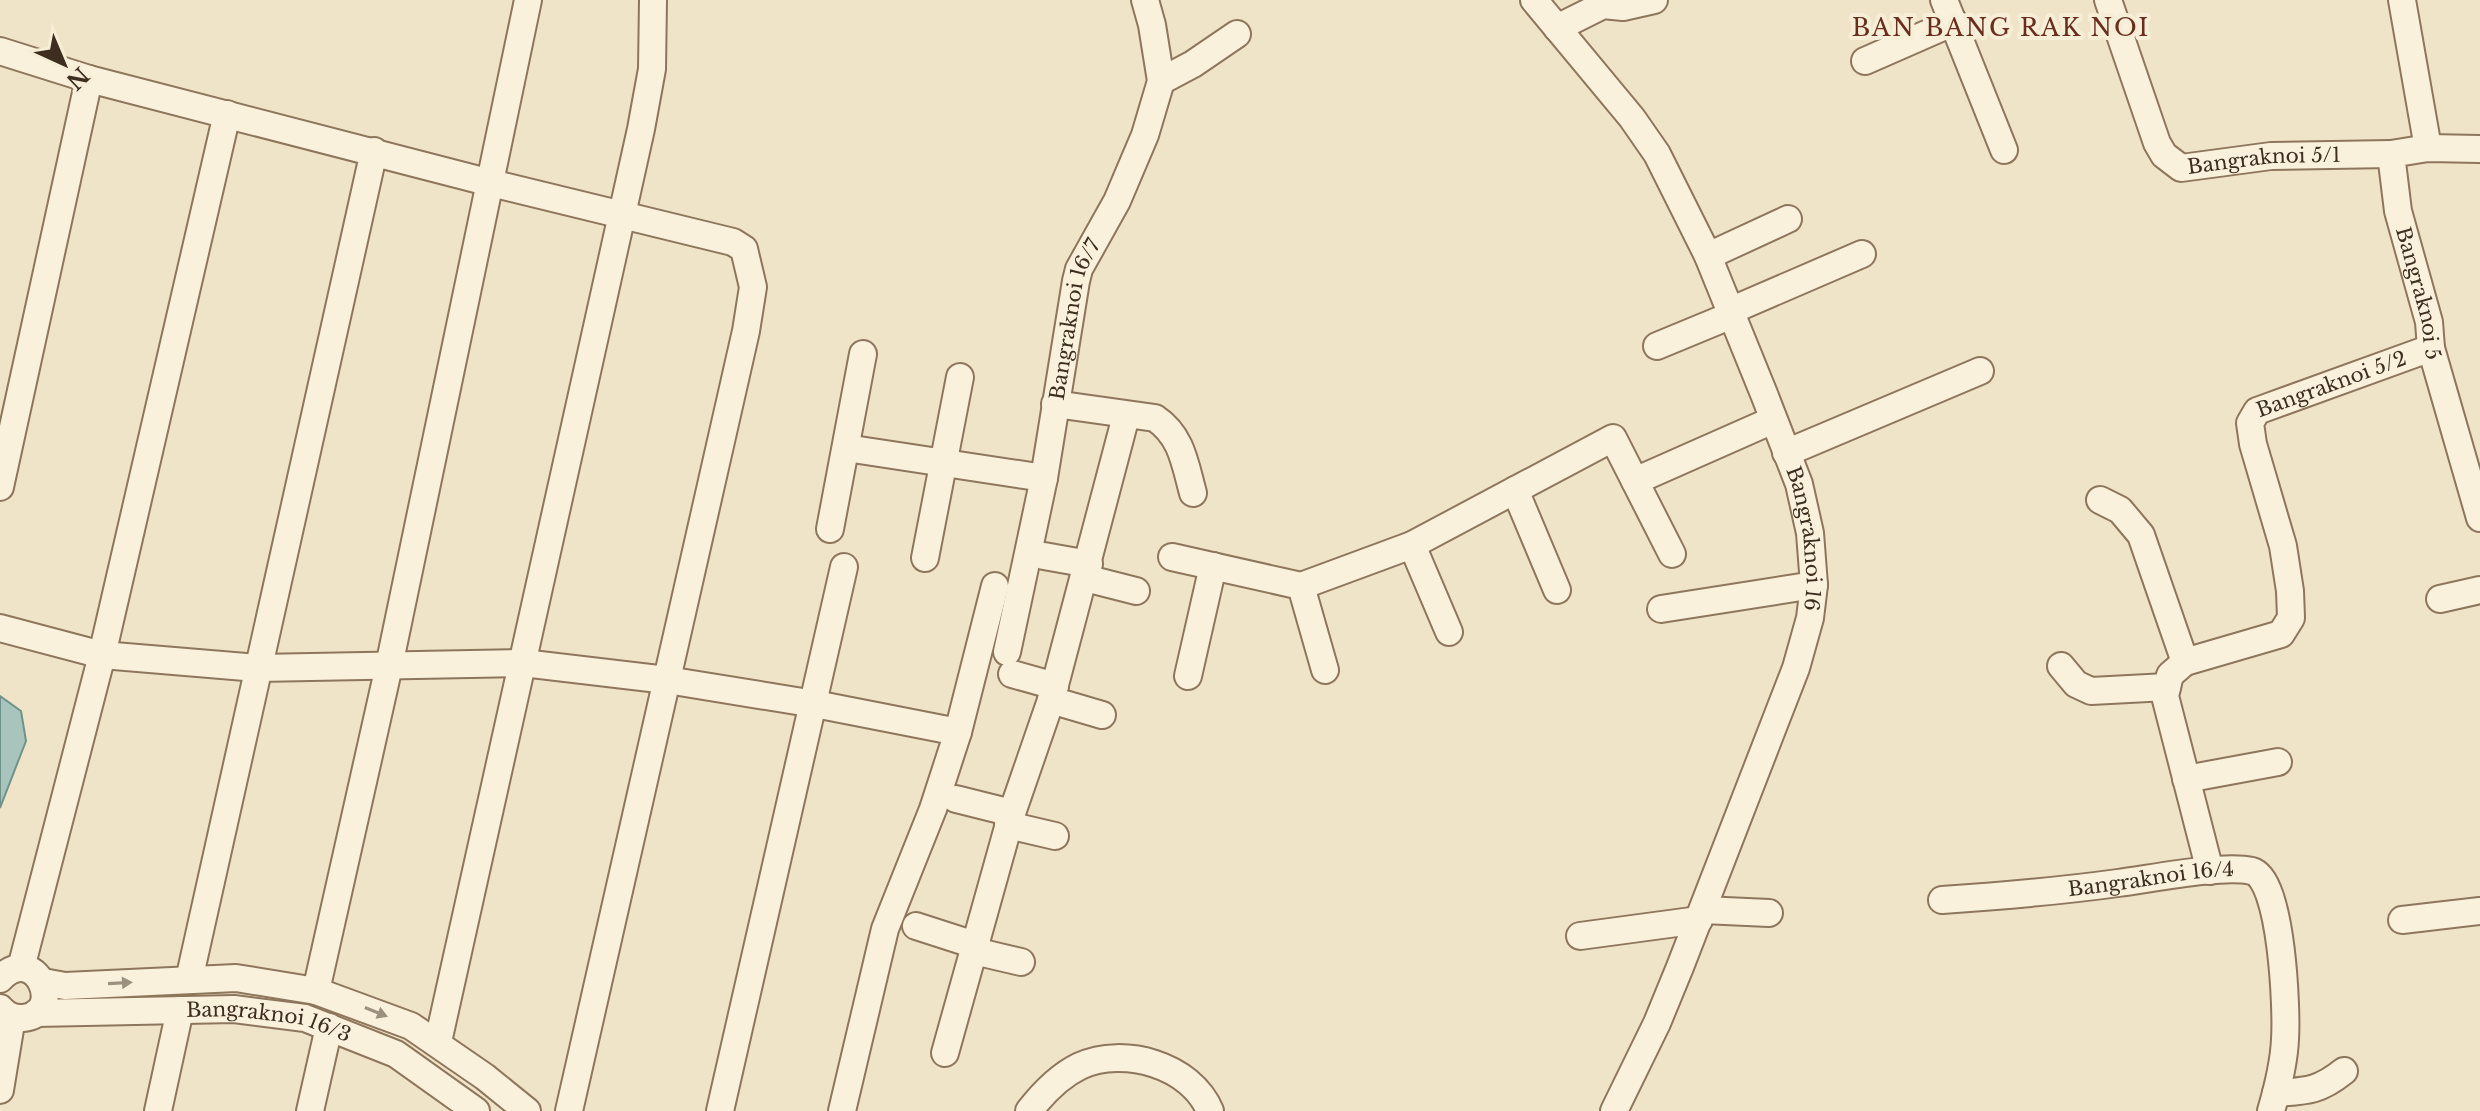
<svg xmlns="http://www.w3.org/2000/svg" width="2480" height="1111" font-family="'Libre Baskerville',serif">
	<rect width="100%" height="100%" fill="#f0e4c8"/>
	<path fill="#a9c4bc" stroke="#6f938a" stroke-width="2" d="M 0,696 L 21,711 L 26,741 L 0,808 Z"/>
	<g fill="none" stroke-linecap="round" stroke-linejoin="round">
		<defs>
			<g id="minor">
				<path id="s1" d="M 1534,0 L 1632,118 L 1657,154 L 1708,256 L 1764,394 L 1799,484 L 1810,533 L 1814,585 L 1810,618 L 1796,668 L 1680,967 L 1657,1023 L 1614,1111"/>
				<path d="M 1944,0 L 2004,150"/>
				<path id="s2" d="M 2108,0 L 2157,143 L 2164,155 L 2181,168 L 2271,156 L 2391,154"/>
				<path d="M 2402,0 L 2428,148"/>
				<path d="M 1557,28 L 1603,5 L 1623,7 L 1654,0"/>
				<path d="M 0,51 L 89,79 L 491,183 L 733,242 L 744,249 L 753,287 L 746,331 L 569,1111"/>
				<path d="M 1865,61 L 1954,22"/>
				<path d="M 1161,81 L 1193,64 L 1237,34"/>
				<path id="s3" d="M 2480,149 L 2428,148 L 2391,154 L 2398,211 L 2429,322 L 2431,348 L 2480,518"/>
				<path d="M 1708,256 L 1788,219"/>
				<path d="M 1730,311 L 1862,254"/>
				<path d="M 1657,346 L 1732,315"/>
				<path d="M 1055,404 L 1155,418 C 1182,436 1185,464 1193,493"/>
				<path d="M 846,448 L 1044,478"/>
				<path d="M 1786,453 L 1980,371"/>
				<path d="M 1635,481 L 1773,420"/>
				<path d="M 0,487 L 89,79"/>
				<path d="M 1515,490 L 1557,590"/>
				<path d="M 2100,500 L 2120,510 L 2141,535 L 2185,662"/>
				<path d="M 830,529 L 863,354"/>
				<path d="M 1412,545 L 1449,632"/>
				<path d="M 1044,556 L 1089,564"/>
				<path d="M 1172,557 L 1301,586 L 1412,545 L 1613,438 L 1672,554"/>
				<path d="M 925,558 L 960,377"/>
				<path d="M 1085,578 L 1136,591"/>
				<path d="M 1301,586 L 1325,670"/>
				<path d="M 2440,599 L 2480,590"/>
				<path d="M 1661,609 L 1814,585"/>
				<path d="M 0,628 L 102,655 L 258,668 L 523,663 L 667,680 L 815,704 L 958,732"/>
				<path id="s4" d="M 1007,652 L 1044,478 L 1076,281 L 1079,269 L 1117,201 L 1145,135 L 1161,81 L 1152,25 L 1145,0"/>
				<path d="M 2061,666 L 2076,684 L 2091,691 L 2167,687"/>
				<path d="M 1012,674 L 1055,686"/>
				<path d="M 1188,676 L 1213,566"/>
				<path d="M 1051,700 L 1102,715"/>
				<path d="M 2186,779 L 2278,762"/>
				<path d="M 956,799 L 1012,813"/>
				<path d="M 1008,825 L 1055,836"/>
				<path id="s5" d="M 2210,871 L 2165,696 L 2170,675 L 2185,662 L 2281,634 L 2291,618 L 2290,591 L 2283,546 L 2253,444 L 2250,423 L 2257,411 L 2431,348"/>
				<path id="s6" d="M 1942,900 C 2001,896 2060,891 2118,883 C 2150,879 2223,864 2252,871 C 2282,879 2287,1011 2285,1039 C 2284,1064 2278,1087 2271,1111"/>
				<path d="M 1703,910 L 1769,913"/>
				<path d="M 2402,920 L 2480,911"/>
				<path d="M 916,926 L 975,945"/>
				<path d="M 1580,936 L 1699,920"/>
				<path d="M 974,951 L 1021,962"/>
				<path d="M 21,968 L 102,655 L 227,114"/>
				<path d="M 0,979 C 36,941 67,1014 23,1018 C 13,1019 6,1015 0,1008"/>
				<path d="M 189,980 L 374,151"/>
				<path d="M 43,982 L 65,986 L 236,978 L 316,991 L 411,1026 L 485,1077 L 527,1111"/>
				<path d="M 316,991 L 389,666 L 528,0"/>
				<path id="s7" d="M 36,1013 L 234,1009 L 305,1018 L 396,1054 L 476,1111"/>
				<path d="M 438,1042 L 641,129 L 652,69 L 653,0"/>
				<path d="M 945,1053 L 1012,813 L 1051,700 L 1126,416"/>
				<path d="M 0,1090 L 12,1017"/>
				<path d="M 2276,1093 C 2307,1091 2319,1091 2344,1071"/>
				<path d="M 158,1111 L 180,1010"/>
				<path d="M 310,1111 L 329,1027"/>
				<path d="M 720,1111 L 844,567"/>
				<path d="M 842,1111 L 885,929 L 933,809 L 958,732 L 995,586"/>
				<path d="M 1029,1111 C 1043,1093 1059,1076 1080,1066 C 1124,1046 1191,1065 1210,1111"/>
			</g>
		</defs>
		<use href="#minor" stroke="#8d765c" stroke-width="30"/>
		<use href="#minor" stroke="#faf1dc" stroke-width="26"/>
	</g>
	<defs><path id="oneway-solid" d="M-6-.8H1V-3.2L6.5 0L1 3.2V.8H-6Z" transform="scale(2)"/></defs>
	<g fill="#9c907e">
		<use href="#oneway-solid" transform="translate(120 983) rotate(-3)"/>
		<use href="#oneway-solid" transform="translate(376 1012) rotate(22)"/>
	</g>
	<g text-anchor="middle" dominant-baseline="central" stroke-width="8" stroke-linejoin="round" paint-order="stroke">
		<g font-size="20" fill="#3d2e20" stroke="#f7eed8">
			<text stroke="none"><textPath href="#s2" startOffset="270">Bangraknoi 5/1</textPath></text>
			<text stroke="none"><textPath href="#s3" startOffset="232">Bangraknoi 5</textPath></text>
			<text stroke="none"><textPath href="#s4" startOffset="340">Bangraknoi 16/7</textPath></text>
			<text stroke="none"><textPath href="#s5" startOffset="634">Bangraknoi 5/2</textPath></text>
			<text stroke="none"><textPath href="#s1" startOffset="612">Bangraknoi 16</textPath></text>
			<text stroke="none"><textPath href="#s6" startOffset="210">Bangraknoi 16/4</textPath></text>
			<text stroke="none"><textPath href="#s7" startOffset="234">Bangraknoi 16/3</textPath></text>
		</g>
		<g font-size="24" letter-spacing="2" fill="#6b2e1e" stroke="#f7eed8">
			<text x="2001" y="27">BAN BANG RAK NOI</text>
		</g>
	</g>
	<g transform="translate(64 64) rotate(136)" stroke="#f7eed8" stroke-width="6" paint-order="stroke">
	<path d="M0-6L14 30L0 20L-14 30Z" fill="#3d2e20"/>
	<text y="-12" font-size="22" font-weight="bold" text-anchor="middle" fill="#3d2e20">N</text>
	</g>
</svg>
